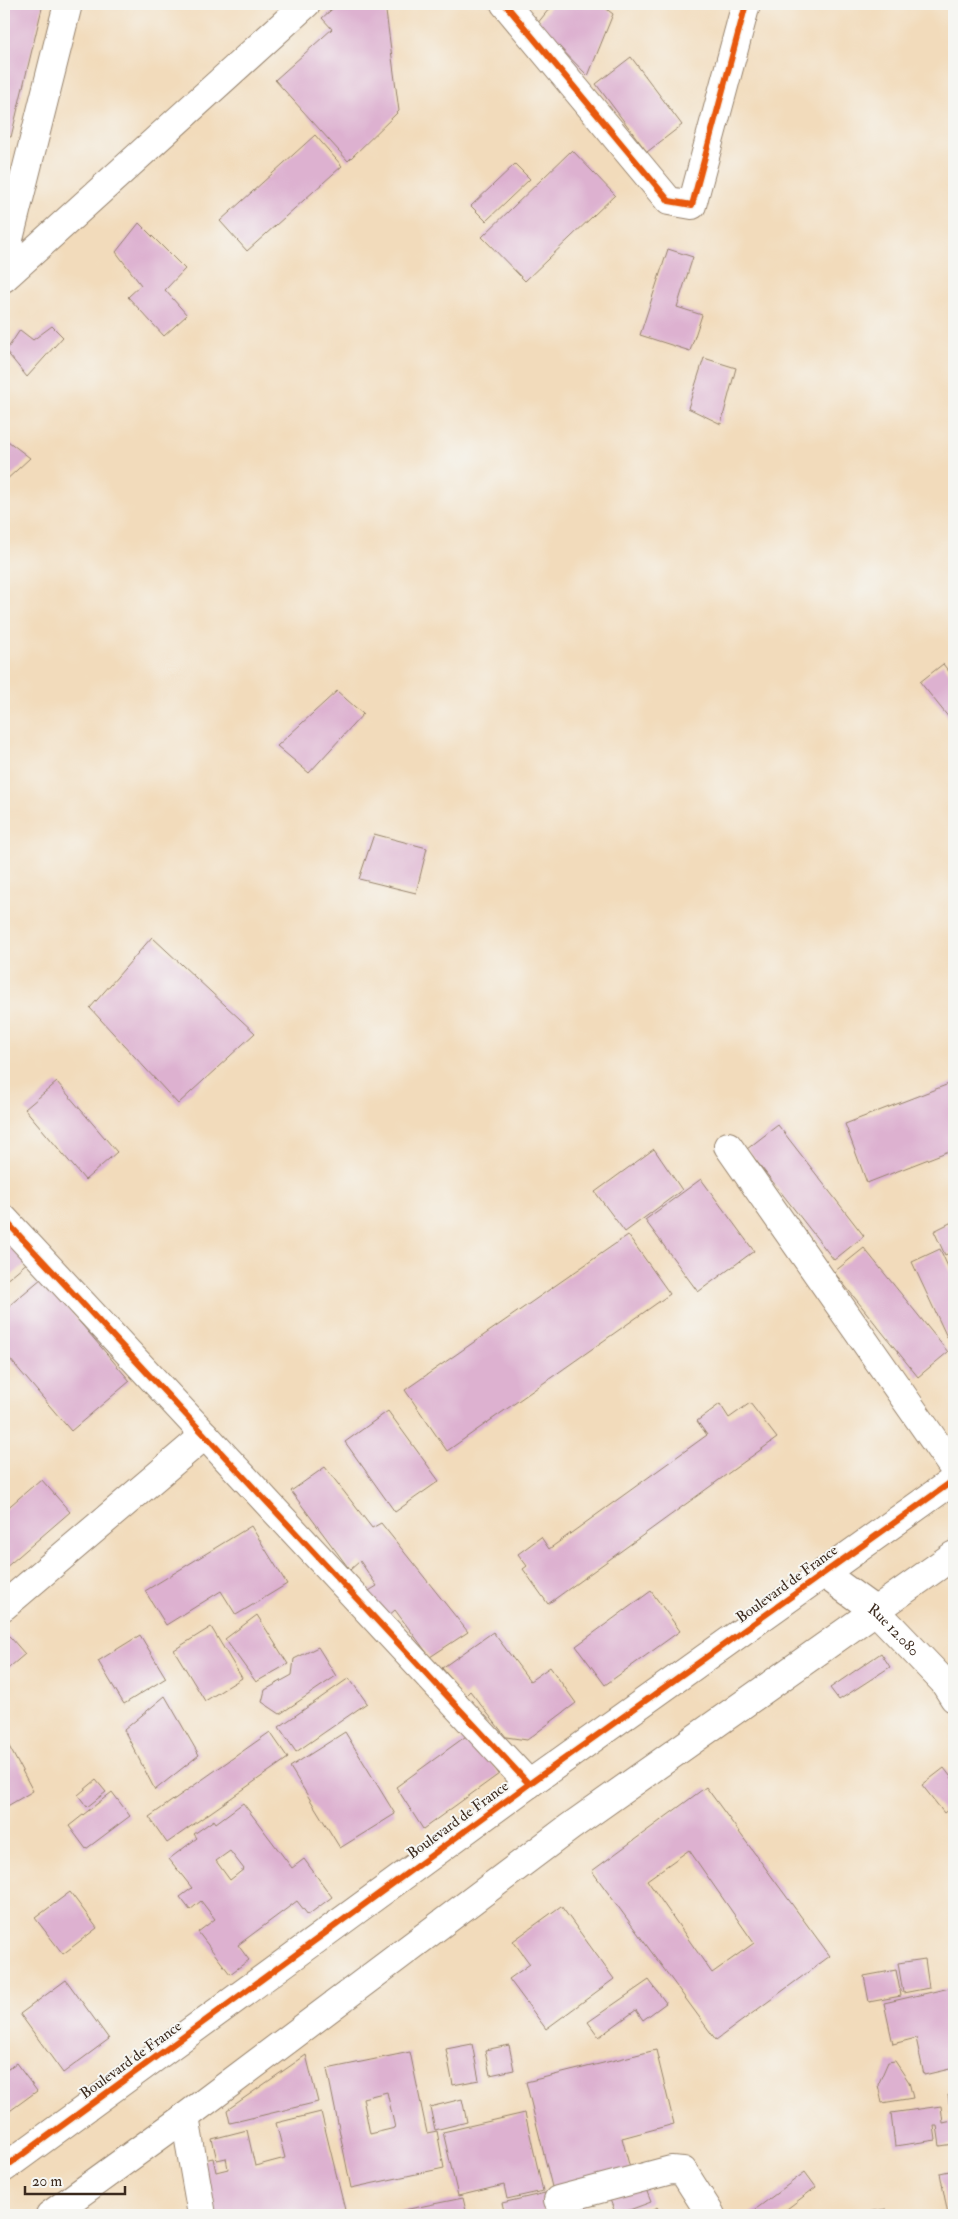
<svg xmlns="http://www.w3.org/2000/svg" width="958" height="2219" font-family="'IM FELL Double Pica',serif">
	<rect width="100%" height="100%" fill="#f6f6f2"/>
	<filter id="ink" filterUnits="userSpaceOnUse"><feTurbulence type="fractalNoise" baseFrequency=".02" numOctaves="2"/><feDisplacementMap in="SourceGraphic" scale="10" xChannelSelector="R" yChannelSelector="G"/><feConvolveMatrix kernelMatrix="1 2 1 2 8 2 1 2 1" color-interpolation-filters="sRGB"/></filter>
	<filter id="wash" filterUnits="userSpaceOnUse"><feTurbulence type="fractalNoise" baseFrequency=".0096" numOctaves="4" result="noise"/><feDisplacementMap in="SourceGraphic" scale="20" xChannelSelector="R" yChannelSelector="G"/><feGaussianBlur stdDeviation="1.12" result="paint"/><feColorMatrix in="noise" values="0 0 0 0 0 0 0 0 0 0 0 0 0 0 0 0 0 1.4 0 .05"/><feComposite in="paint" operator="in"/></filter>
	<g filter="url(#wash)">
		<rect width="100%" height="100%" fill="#f2dbbb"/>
		<g id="blocks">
			<path fill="#ddb1d0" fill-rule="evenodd" d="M 4,4 L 43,4 L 11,137 L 4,136 Z
				M 338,4 L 385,4 L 399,111 L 348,161 L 275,80 L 332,29 L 322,18 Z
				M 553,4 L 600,4 L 613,14 L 588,76 L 537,24 Z
				M 631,57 L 682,125 L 647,152 L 596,84 Z
				M 315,135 L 342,166 L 247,251 L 220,221 Z
				M 572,150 L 615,195 L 525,281 L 482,237 Z
				M 515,164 L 530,179 L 486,221 L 471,206 Z
				M 139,223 L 185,269 L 165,290 L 187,315 L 164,336 L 128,297 L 141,285 L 116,252 Z
				M 668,249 L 693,257 L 677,307 L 702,315 L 690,351 L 640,335 Z
				M 52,326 L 63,337 L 27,377 L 6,351 L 20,330 L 33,340 Z
				M 704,358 L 736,368 L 721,424 L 688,408 Z
				M 4,438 L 30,458 L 4,482 Z
				M 943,664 L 954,678 L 954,724 L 920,682 Z
				M 337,691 L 363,714 L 309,773 L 277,746 Z
				M 374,834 L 427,848 L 416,893 L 359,879 Z
				M 152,937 L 255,1033 L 178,1104 L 90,1008 Z
				M 57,1082 L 117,1152 L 85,1180 L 25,1109 Z
				M 954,1082 L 954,1149 L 867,1183 L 845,1124 Z
				M 778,1125 L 864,1236 L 834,1260 L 747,1149 Z
				M 654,1149 L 682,1190 L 625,1232 L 595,1192 Z
				M 701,1179 L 754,1251 L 698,1292 L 645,1220 Z
				M 954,1221 L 954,1251 L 945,1255 L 934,1231 Z
				M 4,1232 L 29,1261 L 4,1282 Z
				M 628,1235 L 670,1294 L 447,1451 L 405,1390 Z
				M 864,1248 L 948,1352 L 918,1377 L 834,1272 Z
				M 940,1249 L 954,1280 L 954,1333 L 947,1337 L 912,1262 Z
				M 42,1278 L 130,1381 L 71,1431 L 4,1352 L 4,1310 Z
				M 750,1403 L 777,1438 L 548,1604 L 523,1569 L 527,1566 L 518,1554 L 541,1537 L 549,1549 L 707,1435 L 697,1421 L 720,1404 L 729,1418 Z
				M 388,1411 L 439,1481 L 395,1512 L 345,1442 Z
				M 325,1467 L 372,1528 L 381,1523 L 468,1632 L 430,1657 L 395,1610 L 388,1616 L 367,1592 L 377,1586 L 360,1561 L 350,1570 L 291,1491 Z
				M 41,1479 L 70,1512 L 4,1569 L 4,1511 Z
				M 251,1526 L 287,1584 L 236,1615 L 221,1591 L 166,1625 L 145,1591 Z
				M 651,1591 L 680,1631 L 605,1685 L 576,1646 Z
				M 257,1615 L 288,1664 L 256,1682 L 225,1639 Z
				M 211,1627 L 242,1678 L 205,1701 L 174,1650 Z
				M 4,1630 L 25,1654 L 4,1672 Z
				M 493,1632 L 530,1681 L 550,1667 L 576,1703 L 527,1740 L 506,1737 L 470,1691 L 465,1696 L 442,1668 Z
				M 140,1635 L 166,1678 L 124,1704 L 98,1661 Z
				M 318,1647 L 336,1676 L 280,1714 L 262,1702 L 265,1690 L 292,1675 L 294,1659 Z
				M 881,1653 L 890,1667 L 839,1700 L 830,1688 Z
				M 349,1678 L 367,1703 L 296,1752 L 279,1727 Z
				M 165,1696 L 199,1755 L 155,1790 L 124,1730 Z
				M 270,1732 L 288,1758 L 167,1843 L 149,1817 Z
				M 345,1732 L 395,1814 L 340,1848 L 290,1767 Z
				M 469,1734 L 499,1774 L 423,1829 L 396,1787 Z
				M 4,1737 L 33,1791 L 4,1808 Z
				M 944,1768 L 954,1781 L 954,1805 L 944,1813 L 922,1785 Z
				M 96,1780 L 106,1792 L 87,1807 L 78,1795 Z
				M 706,1787 L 830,1956 L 716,2040 L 592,1871 ZM 689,1850 L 754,1943 L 712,1973 L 647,1880 Z
				M 112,1792 L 130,1816 L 86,1849 L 69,1826 Z
				M 243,1803 L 292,1868 L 304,1859 L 332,1897 L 308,1915 L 297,1901 L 238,1945 L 249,1960 L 230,1974 L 198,1932 L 215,1919 L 201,1901 L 190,1910 L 180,1897 L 192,1888 L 169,1859 L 197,1838 L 194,1834 L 214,1820 L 216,1823 ZM 230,1851 L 244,1869 L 230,1880 L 216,1861 Z
				M 70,1892 L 97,1928 L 63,1954 L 35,1918 Z
				M 561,1906 L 614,1979 L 546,2029 L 509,1979 L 530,1964 L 513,1941 Z
				M 925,1959 L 929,1988 L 903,1993 L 898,1963 Z
				M 896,1970 L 901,1996 L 869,2002 L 864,1976 Z
				M 66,1980 L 109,2039 L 63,2073 L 20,2014 Z
				M 649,1980 L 666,2003 L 643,2020 L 636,2010 L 599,2037 L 588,2022 Z
				M 954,1987 L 954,2050 L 952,2051 L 954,2068 L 924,2075 L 916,2038 L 893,2044 L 884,2003 Z
				M 472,2044 L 479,2080 L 453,2085 L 446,2049 Z
				M 509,2045 L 514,2070 L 490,2075 L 485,2050 Z
				M 656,2050 L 674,2124 L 622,2138 L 631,2172 L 553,2191 L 526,2082 Z
				M 410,2052 L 427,2133 L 437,2131 L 444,2168 L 351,2188 L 327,2069 ZM 387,2092 L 395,2128 L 370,2134 L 363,2098 Z
				M 306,2055 L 318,2102 L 230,2123 L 227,2110 Z
				M 895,2061 L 909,2082 L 913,2098 L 882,2103 L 878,2085 L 888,2062 Z
				M 16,2063 L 37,2091 L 7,2113 L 4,2109 L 4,2072 Z
				M 954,2094 L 954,2144 L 940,2146 L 937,2126 L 934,2126 L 936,2140 L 895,2146 L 891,2113 L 941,2106 L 943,2123 L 952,2121 L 948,2095 Z
				M 462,2099 L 467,2122 L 435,2130 L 430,2107 Z
				M 321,2112 L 345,2210 L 326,2215 L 214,2215 L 200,2161 L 213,2158 L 216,2172 L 228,2169 L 226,2158 L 217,2160 L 212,2139 L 247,2130 L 255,2166 L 285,2158 L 276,2123 Z
				M 525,2113 L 543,2191 L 507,2199 L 504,2185 L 458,2196 L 443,2132 Z
				M 954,2170 L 954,2215 L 948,2215 L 940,2173 Z
				M 805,2172 L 816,2187 L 779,2215 L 748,2215 Z
				M 644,2184 L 651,2202 L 616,2215 L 609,2197 Z
				M 545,2193 L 548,2210 L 525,2215 L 505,2215 L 502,2203 Z
				M 463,2198 L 467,2215 L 399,2215 L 399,2211 Z
				M 583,2203 L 587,2215 L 550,2215 L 550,2213 Z
				M 657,2207 L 663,2215 L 646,2215 Z
				M 886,2209 L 887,2215 L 856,2215 L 856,2214 Z"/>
		</g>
	</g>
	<g filter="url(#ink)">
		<use href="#blocks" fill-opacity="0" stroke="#96826c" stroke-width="1"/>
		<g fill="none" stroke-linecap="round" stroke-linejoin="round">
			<defs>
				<g id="minor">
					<path d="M 505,4 L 669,201 L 692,205 L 746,4"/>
					<path d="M 4,259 L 68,4"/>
					<path d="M 4,278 L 306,4"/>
					<path d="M 728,1146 L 954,1469"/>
					<path d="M 4,1219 L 529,1784"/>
					<path id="s1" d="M 823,1573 L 877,1612 L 944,1682 L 954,1698"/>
					<path d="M 4,1606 L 205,1435"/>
					<path d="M 185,2117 L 202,2215"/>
					<path d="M 4,2168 L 529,1784 L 954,1480"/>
					<path d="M 558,2200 L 671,2170 L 683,2171 L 711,2215"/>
					<path d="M 50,2215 L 185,2117 L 570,1827 L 954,1555"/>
				</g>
			</defs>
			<use href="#minor" stroke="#96826c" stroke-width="30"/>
			<use href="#minor" stroke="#fff" stroke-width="28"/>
			<defs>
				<path id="cycleway" d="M 505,4 L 669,201 L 692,205 L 746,4
					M 4,1219 L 529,1784
					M 4,2168 L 529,1784 L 954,1480"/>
			</defs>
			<use href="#cycleway" stroke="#f6f6f2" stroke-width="9"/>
			<use href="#cycleway" stroke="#e8590c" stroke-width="6"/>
		</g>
	</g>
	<g text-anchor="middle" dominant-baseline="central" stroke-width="4" stroke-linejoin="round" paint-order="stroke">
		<g font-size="15" fill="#3b2a1e" stroke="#f6f6f2">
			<text transform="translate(787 1584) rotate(-36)">Boulevard de France</text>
			<text stroke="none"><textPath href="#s1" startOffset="91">Rue 12.080</textPath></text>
			<text transform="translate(458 1820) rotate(-36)">Boulevard de France</text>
			<text transform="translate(131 2060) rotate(-36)">Boulevard de France</text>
		</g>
	</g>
	<rect width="958" height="2219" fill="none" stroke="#f6f6f2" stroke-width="20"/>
	<path d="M25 2186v8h100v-8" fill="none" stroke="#3b2a1e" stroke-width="2.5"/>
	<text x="32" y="2186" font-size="15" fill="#3b2a1e" stroke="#f6f6f2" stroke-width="4" paint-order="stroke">20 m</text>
</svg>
